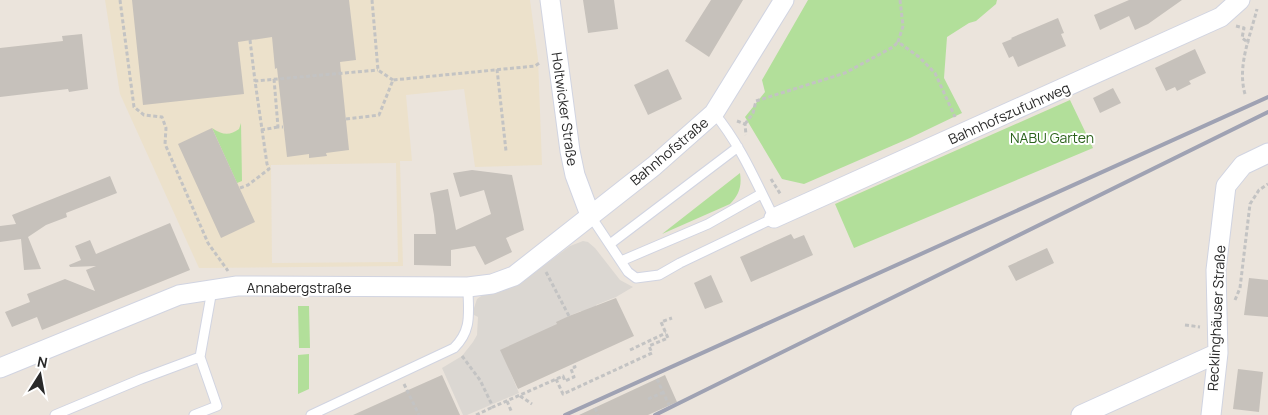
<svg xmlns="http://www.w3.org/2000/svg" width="1268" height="415" font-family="Manrope,sans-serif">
	<rect width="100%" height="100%" fill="#ebe4dc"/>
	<path fill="#ece1cb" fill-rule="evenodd" d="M 105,0 L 530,0 L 538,59 L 542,165 L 475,167 L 464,89 L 406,95 L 412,161 L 400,161 L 403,266 L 199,268 L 120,94 ZM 396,163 L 398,262 L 272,263 L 271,165 Z"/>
	<path fill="#b2df9a" d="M 808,0 L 997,0 L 996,4 L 976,21 L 969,23 L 947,37 L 944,78 L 962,113 L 910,138 L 804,184 L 782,179 L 745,117 L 765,92 L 762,80 Z
		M 1070,100 L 1093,148 L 854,248 L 835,204 Z
		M 241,123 L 242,181 L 237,183 L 212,128 C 222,135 230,136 239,129 Z
		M 740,173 C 742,186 739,195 730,204 L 662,234 Z
		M 298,306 L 309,306 L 310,348 L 299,348 Z
		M 309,354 L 309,389 L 298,394 L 298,355 Z"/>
	<path fill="#dbd7d2" d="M 583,241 L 588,242 L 595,248 L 620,280 L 633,287 L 616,297 L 596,305 L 596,307 L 582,313 L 581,311 L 569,316 L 557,325 L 501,350 L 519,393 L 467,415 L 463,415 L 442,368 L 462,356 L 473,342 L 477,335 L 478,317 L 472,314 L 477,299 L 487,292 L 513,286 L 527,278 L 570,246 Z"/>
	<path fill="#c6c1bb" d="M 132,0 L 349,0 L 356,60 L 340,62 L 349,150 L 326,153 L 327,156 L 309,158 L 309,154 L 287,157 L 277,68 L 275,69 L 272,37 L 238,42 L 244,94 L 143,105 Z
		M 583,0 L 614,0 L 618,29 L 588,33 Z
		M 711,0 L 743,0 L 709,57 L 685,41 Z
		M 1129,0 L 1182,0 L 1148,24 L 1135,30 L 1129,16 L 1100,30 L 1094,15 Z
		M 1058,18 L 1064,33 L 1061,34 L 1066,46 L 1018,67 L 1013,56 L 1009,58 L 1002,43 L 1012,39 L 1011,38 Z
		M 82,34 L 88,89 L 69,92 L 68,89 L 0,97 L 0,48 L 63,41 L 62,36 Z
		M 1195,49 L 1206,73 L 1189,81 L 1191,84 L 1177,91 L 1175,87 L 1166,91 L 1155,68 Z
		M 668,69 L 682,99 L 648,115 L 634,85 Z
		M 1113,88 L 1121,103 L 1100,113 L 1093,98 Z
		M 212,128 L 255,222 L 221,238 L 178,144 Z
		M 472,170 L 512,175 L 524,230 L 506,238 L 512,252 L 485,265 L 475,246 L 451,250 L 451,266 L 414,265 L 414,234 L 436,234 L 434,215 L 430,193 L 448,189 L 456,230 L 491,214 L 484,190 L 460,197 L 453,173 Z
		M 110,176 L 117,193 L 66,213 L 67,217 L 46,225 L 28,237 L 41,269 L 24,270 L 21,239 L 0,242 L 0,226 L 16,224 L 12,215 Z
		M 170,223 L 190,270 L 42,330 L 37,317 L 12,327 L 5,312 L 30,302 L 27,294 L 65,279 L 95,291 L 86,270 L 96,266 L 70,267 L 69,265 L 81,260 L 75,246 L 90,240 L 96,254 Z
		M 791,234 L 794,239 L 804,235 L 813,255 L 751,282 L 740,257 Z
		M 1047,248 L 1054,263 L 1016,281 L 1008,266 Z
		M 711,275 L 723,302 L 705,309 L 694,283 Z
		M 1249,278 L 1268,280 L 1268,317 L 1244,315 Z
		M 616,298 L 634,336 L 518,389 L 500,350 L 557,324 L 556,322 L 569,316 Z
		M 1238,369 L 1263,372 L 1259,412 L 1233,409 Z
		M 442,375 L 460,415 L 353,415 L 415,387 Z
		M 665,375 L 677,402 L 648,415 L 579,415 Z"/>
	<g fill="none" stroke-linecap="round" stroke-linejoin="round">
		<defs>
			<path id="service" d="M 590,215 L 628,272 L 636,278 L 659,275 L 680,263 L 774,218 C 756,182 740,144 714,113
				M 610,244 L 738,147
				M 621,261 L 708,224 L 761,194
				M 55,415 L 141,379 L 200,357
				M 194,415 L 217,406 L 200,357 L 212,290
				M 311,415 L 454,348 C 473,329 468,312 468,287"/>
			<path id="minor" d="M 550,0 L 570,151 L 575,175 L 590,215
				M 774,218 L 1221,17 L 1240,0
				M 0,368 L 179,295 L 237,286 L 468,287 L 492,284 L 514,276 L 654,166 L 714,113 L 784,0
				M 1081,415 L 1218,353
				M 1211,415 L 1218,353 L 1216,270 L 1226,186 L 1243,165 L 1268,153"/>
		</defs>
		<use href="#service" stroke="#d1d4e1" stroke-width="11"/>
		<use href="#minor" stroke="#d1d4e1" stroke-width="21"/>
		<path stroke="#c3c3c3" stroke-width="3" stroke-dasharray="4 2.5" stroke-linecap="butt" d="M 120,0 L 134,107 L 144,115 L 162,117 L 166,128 L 165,144 L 208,243 L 228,271
			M 372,0 L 378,70 L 393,80
			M 900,0 L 903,26 L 898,42 L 919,57 L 935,73 L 955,117
			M 1236,26 L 1244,28 L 1242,38 L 1249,43
			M 250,40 L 255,81
			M 497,69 L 506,151
			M 274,79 L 278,127 L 283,127
			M 1245,94 C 1237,66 1250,37 1257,9
			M 346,119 L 379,115 L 393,80 L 535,66 L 541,62
			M 737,121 L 745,124 L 746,135
			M 745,124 L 753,113 L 756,101 L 845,73 L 893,47 L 898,42
			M 261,130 L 278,127
			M 771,179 L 781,195
			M 240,188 L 248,185 L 269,169 L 267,164 L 255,81 L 378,70
			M 546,272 L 569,316
			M 1235,300 L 1240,288 L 1250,204 L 1259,190 L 1268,184
			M 1185,325 L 1200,327
			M 630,350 L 666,333
			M 462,356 L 480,380 L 493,407 L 563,376 L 565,381 L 574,377 L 571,369 L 575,367 L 574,364
			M 556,379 L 563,394 L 652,353 L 649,346 L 668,338 L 661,322 L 672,318
			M 657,379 L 669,405
			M 404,384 L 419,415
			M 520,396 L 532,404
			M 648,399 L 664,392
			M 507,401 L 512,413
			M 595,408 L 598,415
			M 476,415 L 493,407"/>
		<use href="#service" stroke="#fff" stroke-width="9"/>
		<use href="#minor" stroke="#fff" stroke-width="19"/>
		<path stroke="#9fa2b3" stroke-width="4" d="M 565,415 L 1268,97
			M 655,415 L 1268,112"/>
	</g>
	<g text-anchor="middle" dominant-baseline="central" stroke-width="4" stroke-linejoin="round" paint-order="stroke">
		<g font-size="14" fill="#292929" stroke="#fff">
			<text transform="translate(565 109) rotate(82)">Holtwicker Straße</text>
			<text transform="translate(1009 113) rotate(-24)">Bahnhofszufuhrweg</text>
			<text transform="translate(669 151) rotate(-40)">Bahnhofstraße</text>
			<text x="299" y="287">Annabergstraße</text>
			<text transform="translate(1216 318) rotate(-87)">Recklinghäuser Straße</text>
		</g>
		<g font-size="14" fill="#2c631d" stroke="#fff">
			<text x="1052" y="137">NABU Garten</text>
		</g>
	</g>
	<g transform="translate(40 375) rotate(11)" stroke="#ffffff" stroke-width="4" paint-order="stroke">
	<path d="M0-4L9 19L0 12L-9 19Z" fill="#292929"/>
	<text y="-8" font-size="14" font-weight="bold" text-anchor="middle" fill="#292929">N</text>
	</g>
</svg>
